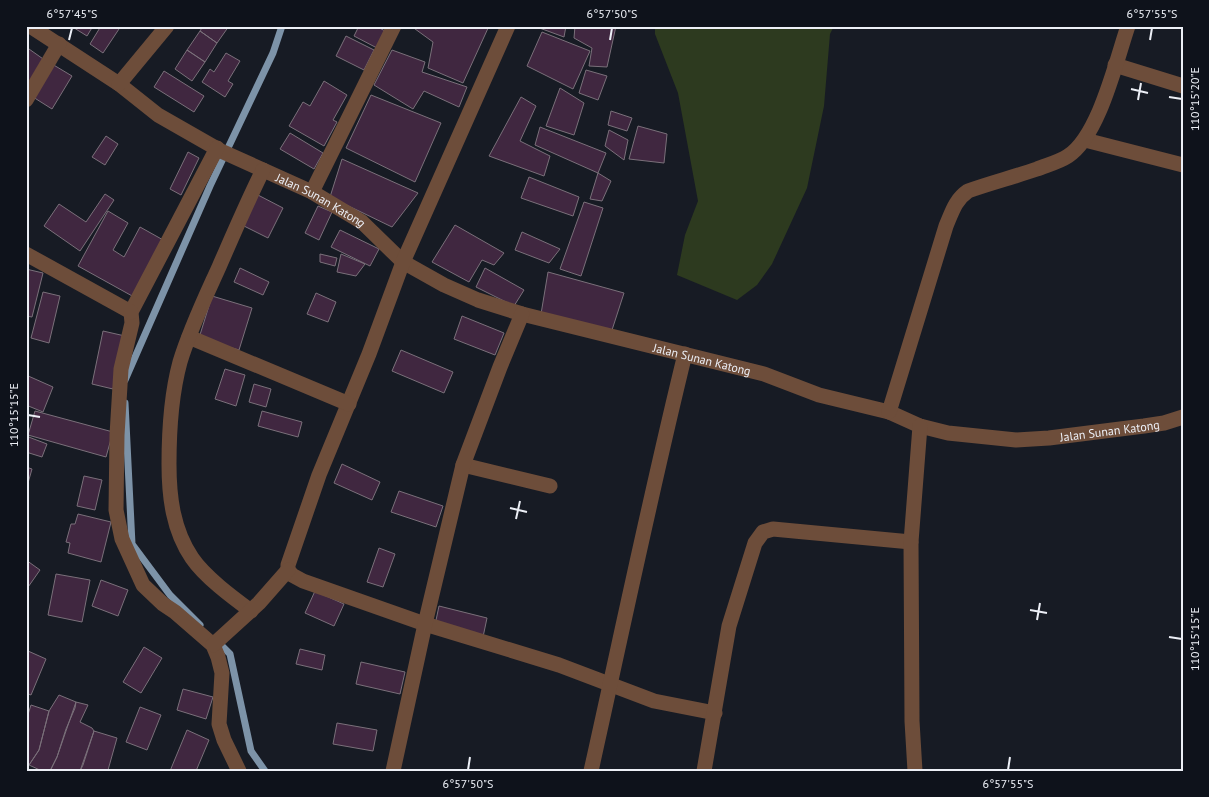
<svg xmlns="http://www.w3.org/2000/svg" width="1209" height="797" font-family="'PT Sans',sans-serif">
	<rect width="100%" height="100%" fill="#171b24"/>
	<path fill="#2d3a1f" d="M 655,26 L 834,26 L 830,34 L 824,106 L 807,188 L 772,264 L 757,285 L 737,300 L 677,275 L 685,235 L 698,201 L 678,93 L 655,34 Z"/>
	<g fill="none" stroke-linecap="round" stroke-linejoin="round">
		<path stroke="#7d93a8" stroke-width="7" d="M 125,380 L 210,186 L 273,53 L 282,26
			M 125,403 L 132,544 L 170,595 L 200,625
			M 217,641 L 230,654 L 251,751 L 265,771"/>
	</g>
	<path fill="#402740" stroke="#7a707a" d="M 71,26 L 93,26 L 87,36 Z
		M 101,26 L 121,26 L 103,53 L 90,44 Z
		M 203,26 L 229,26 L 217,43 L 200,31 Z
		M 359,26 L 376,26 L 385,31 L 377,48 L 354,36 Z
		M 411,26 L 489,26 L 463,83 L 428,68 L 433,42 Z
		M 534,26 L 566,26 L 564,37 Z
		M 575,26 L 616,26 L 607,67 L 589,66 L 592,48 L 574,38 Z
		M 200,31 L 217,43 L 205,62 L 187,50 Z
		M 542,32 L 590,51 L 573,89 L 527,66 Z
		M 346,36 L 374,50 L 364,70 L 336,56 Z
		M 29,49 L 46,61 L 26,90 L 26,53 Z
		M 187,50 L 205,62 L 192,81 L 175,69 Z
		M 392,50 L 425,62 L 422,72 L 467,87 L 459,107 L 424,91 L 413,109 L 374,85 Z
		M 226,53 L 240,61 L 228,81 L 233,84 L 225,97 L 202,82 L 210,69 L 214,72 Z
		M 52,64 L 72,76 L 52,109 L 33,97 Z
		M 586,70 L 607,76 L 598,100 L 579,93 Z
		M 164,71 L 204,96 L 194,112 L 154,87 Z
		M 324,81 L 347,95 L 333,120 L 337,122 L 324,146 L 289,126 L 303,102 L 310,106 Z
		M 560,88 L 584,103 L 574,135 L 546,126 Z
		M 371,95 L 441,123 L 415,182 L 346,148 Z
		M 521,97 L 536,106 L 520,141 L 550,156 L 544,176 L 489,156 Z
		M 611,111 L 632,118 L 627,131 L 608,125 Z
		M 638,126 L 667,134 L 664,163 L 629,159 Z
		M 540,127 L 606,153 L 598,173 L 535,145 Z
		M 609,130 L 628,140 L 624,160 L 605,146 Z
		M 290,133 L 323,153 L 314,169 L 280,149 Z
		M 106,136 L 118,144 L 105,165 L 92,157 Z
		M 188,152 L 199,158 L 181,195 L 170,189 Z
		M 342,159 L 418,193 L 392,227 L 330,197 Z
		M 598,173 L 611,181 L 602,201 L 590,199 Z
		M 529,177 L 579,197 L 573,216 L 521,198 Z
		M 105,194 L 114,200 L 80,251 L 44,226 L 59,204 L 86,222 Z
		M 256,194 L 283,208 L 268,238 L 240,224 Z
		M 584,202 L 603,208 L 581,276 L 560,269 Z
		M 318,206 L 332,212 L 319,240 L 305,233 Z
		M 108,211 L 128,223 L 113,250 L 124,257 L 140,227 L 165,241 L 134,297 L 78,266 Z
		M 455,225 L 504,253 L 494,265 L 482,260 L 469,282 L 432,262 Z
		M 340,230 L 379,249 L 370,266 L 331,247 Z
		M 522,232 L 560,249 L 549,263 L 515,250 Z
		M 320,254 L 337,258 L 335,266 L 320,262 Z
		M 341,254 L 365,264 L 356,276 L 337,272 Z
		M 240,268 L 269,282 L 263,295 L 234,282 Z
		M 485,268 L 524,290 L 514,306 L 476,287 Z
		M 26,269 L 43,273 L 32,317 L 26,316 Z
		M 548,272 L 624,293 L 612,330 L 541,314 Z
		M 43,292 L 60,296 L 49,343 L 31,338 Z
		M 316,293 L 336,302 L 328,322 L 307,314 Z
		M 212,296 L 252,308 L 239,350 L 199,338 Z
		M 462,316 L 504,333 L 495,355 L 454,339 Z
		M 103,331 L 125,336 L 113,389 L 92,384 Z
		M 401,350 L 453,372 L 444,393 L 392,371 Z
		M 225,369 L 245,375 L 236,406 L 215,399 Z
		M 26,375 L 53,387 L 43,412 L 26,405 Z
		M 254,384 L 271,389 L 266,407 L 249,402 Z
		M 35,411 L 113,432 L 106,457 L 28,435 Z
		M 262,411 L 302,422 L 298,437 L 258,426 Z
		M 26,436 L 47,444 L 42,457 L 26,452 Z
		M 342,464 L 380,482 L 372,500 L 334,483 Z
		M 26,467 L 32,469 L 26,490 Z
		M 84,476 L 102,480 L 95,510 L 77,506 Z
		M 399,491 L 443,506 L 436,527 L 391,512 Z
		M 78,514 L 111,522 L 101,562 L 68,553 L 70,543 L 66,542 L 71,524 L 75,524 Z
		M 379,548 L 395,554 L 383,587 L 367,582 Z
		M 26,560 L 40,570 L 26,590 Z
		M 56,574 L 90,580 L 82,622 L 48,615 Z
		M 101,580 L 128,590 L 118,616 L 92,606 Z
		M 315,591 L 344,604 L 334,626 L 305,613 Z
		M 439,606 L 487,618 L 483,637 L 435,625 Z
		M 144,647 L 162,658 L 141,693 L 123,682 Z
		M 300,649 L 325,655 L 322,670 L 296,664 Z
		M 28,651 L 46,659 L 31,695 L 26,693 L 26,655 Z
		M 361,662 L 405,672 L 400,694 L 356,684 Z
		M 183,689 L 213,697 L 206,719 L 177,710 Z
		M 59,695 L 76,702 L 75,708 L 66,729 L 57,757 L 50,771 L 42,771 L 29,765 L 39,750 L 49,711 Z
		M 76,702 L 88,705 L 80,722 L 92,728 L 94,731 L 83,765 L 80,771 L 50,771 L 57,757 Z
		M 31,705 L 49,711 L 39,750 L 29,765 L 26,763 L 26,721 Z
		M 140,707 L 161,715 L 147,750 L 126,742 Z
		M 337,723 L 377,730 L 373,751 L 333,744 Z
		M 187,730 L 209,740 L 196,771 L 170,771 Z
		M 94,731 L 117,738 L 108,770 L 80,771 Z"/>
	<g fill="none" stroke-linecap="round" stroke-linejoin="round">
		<g stroke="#6d4d3a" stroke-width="15">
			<path id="s1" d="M 30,26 L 119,84 L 158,115 L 221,151 L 312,192 L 362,222 L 403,262 L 444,285 L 478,300 L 522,314 L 764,374 L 819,395 L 889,412 L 920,426 L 948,433 L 1016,440 L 1049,438 L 1144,426 L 1164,423 L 1183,417"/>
			<path d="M 508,26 L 403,262 L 369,354 L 319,475 L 288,565 L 288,570 L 292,575 L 303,581 L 425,624 L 559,665 L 654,701 L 715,713"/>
			<path d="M 1115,65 L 1183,86"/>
			<path d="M 119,84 L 167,26"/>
			<path d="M 26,100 L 59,44"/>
			<path d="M 1085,140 L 1183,165"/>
			<path d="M 217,148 L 131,312 L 132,323 L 121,369 L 117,435 L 116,510 L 122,539 L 143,585 L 163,604 L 175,612 L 213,645 L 218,657 L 222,673 L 219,724 L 224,740 L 239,771"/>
			<path d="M 312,192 L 394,26"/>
			<path d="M 26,254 L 131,312"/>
			<path d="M 189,337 L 349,404"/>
			<path d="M 889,412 L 946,226 C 952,212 955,200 968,191 C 990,183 1014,177 1037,169 C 1047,165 1059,162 1068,156 C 1099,136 1116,61 1128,26"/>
			<path d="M 463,465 L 550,486"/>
			<path d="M 251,611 C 232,597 205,577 192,558 C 173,530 169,497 169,464 C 169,429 171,395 180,362 C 190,329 205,298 219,267 C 233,235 247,202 263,170"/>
			<path d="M 213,645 L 259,603 L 288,570"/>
			<path d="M 393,771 L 425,624 L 463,465 L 500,367 L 522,314"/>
			<path d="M 591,771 C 622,632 651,492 685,354"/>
			<path d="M 704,771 L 729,626 L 755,543 L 763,532 L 773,529 L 911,542"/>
			<path d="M 915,771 L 912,721 L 911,542 L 920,426"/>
		</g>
	</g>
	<path fill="none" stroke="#eceff6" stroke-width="2" d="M 69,40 L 72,28M 610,40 L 612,28M 1150,40 L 1152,28M 1131,89 L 1148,93M 1169,97 L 1182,99M 1138,100 L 1141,83M 28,415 L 40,417M 510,508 L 527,512M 516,519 L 520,501M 1030,610 L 1047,613M 1037,620 L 1040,603M 1169,637 L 1182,639M 468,770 L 470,757M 1008,770 L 1010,757"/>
	<g text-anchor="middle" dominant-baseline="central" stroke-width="5" stroke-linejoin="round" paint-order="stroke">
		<g font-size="12" fill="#eceff6" stroke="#0e121b">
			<text stroke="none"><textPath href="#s1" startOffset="340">Jalan Sunan Katong</textPath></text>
			<text stroke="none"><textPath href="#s1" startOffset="760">Jalan Sunan Katong</textPath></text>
			<text stroke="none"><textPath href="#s1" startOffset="1180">Jalan Sunan Katong</textPath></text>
		</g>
	</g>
	<rect width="1209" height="797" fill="none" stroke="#0e121b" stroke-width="55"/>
	<rect x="28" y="28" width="1154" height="742" fill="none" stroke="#eceff6" stroke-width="2"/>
	<g font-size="12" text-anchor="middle" fill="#eceff6">
		<text x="72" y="18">6°57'45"S</text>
		<text x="612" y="18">6°57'50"S</text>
		<text x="1152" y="18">6°57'55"S</text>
		<text transform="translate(1195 99) rotate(-90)" y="4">110°15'20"E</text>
		<text transform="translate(14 415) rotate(-90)" y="4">110°15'15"E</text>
		<text transform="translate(1195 639) rotate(-90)" y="4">110°15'15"E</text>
		<text x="468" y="788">6°57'50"S</text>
		<text x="1008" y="788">6°57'55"S</text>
	</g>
</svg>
